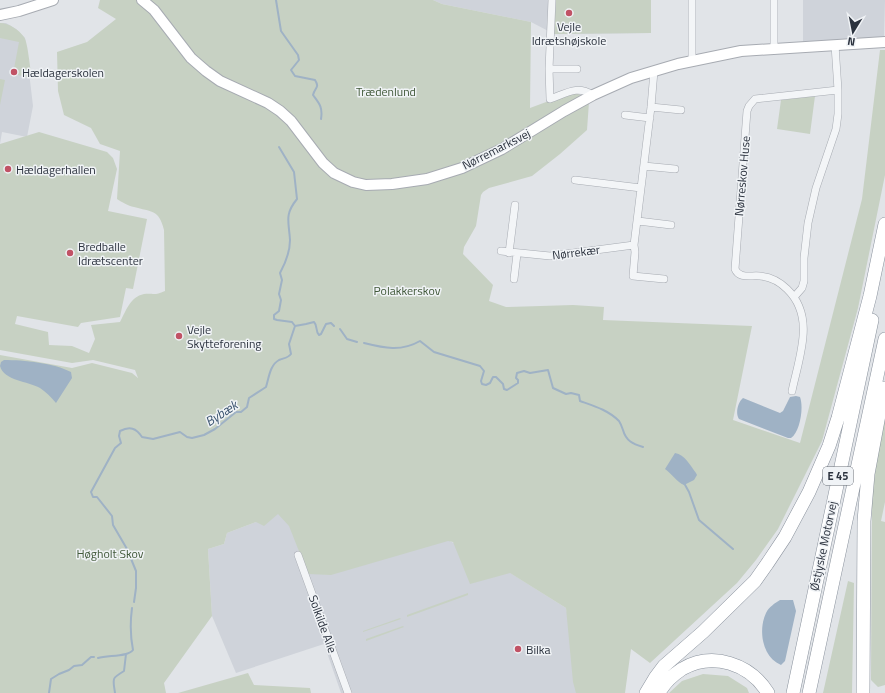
<svg xmlns="http://www.w3.org/2000/svg" width="885" height="693" font-family="'Titillium Web',sans-serif">
	<rect width="100%" height="100%" fill="#e1e4e8"/>
	<path fill="#cfd3da" d="M 433,0 L 651,0 L 651,33 L 554,34 L 531,22 L 442,4 Z
		M 803,0 L 885,0 L 884,37 L 803,42 Z
		M 0,23 L 6,23 L 16,29 L 25,38 L 33,106 L 27,137 L 2,132 L 0,144 Z
		M 335,466 L 417,524 L 504,569 L 566,608 L 584,693 L 341,693 L 324,644 L 236,673 L 212,616 L 208,549 L 224,544 L 227,533 L 256,522 Z"/>
	<path fill="#c7d1c3" d="M 100,0 L 137,0 L 145,4 L 195,65 L 257,101 L 283,119 L 332,176 L 347,185 L 356,187 L 422,182 L 589,102 L 587,130 L 560,154 L 532,176 L 489,188 L 483,192 L 481,195 L 476,226 L 464,247 L 463,254 L 493,285 L 489,301 L 506,307 L 573,305 L 604,307 L 603,320 L 752,326 L 733,420 L 800,443 L 862,199 L 880,50 L 885,50 L 885,175 L 858,308 L 822,441 L 778,529 L 756,560 L 737,583 L 650,663 L 631,649 L 625,693 L 576,693 L 573,682 L 566,608 L 510,573 L 470,584 L 453,542 L 448,541 L 331,575 L 308,574 L 289,526 L 278,514 L 264,526 L 256,522 L 227,533 L 224,544 L 208,549 L 212,616 L 164,683 L 166,693 L 0,693 L 0,355 L 72,368 L 92,363 L 132,373 L 138,378 L 135,370 L 93,360 L 72,363 L 0,350 L 0,144 L 39,132 L 107,152 L 113,158 L 117,169 L 108,211 L 147,219 L 133,289 L 126,288 L 120,317 L 81,323 L 78,327 L 17,316 L 15,324 L 48,332 L 49,345 L 72,346 L 89,353 L 95,339 L 91,325 L 120,322 C 126,311 130,297 144,294 C 154,293 154,296 165,291 L 164,230 C 159,209 151,212 134,207 C 128,206 122,202 117,199 L 120,151 L 100,144 L 91,128 L 64,115 L 58,91 L 57,52 L 87,42 L 116,19 L 98,8 Z
		M 151,0 L 433,0 L 442,4 L 531,22 L 530,108 L 573,92 L 583,96 L 498,147 L 456,166 L 412,178 L 360,181 L 333,168 L 298,126 L 229,82 L 197,59 Z
		M 556,0 L 651,0 L 651,33 L 554,34 Z
		M 0,23 C 9,23 19,30 24,37 C 28,42 30,70 32,78 L 13,74 L 19,42 L 0,38 Z
		M 0,79 L 5,80 L 0,105 Z
		M 815,96 L 810,134 L 777,129 L 781,100 Z
		M 885,413 L 885,502 L 881,521 L 885,522 L 885,685 L 878,687 L 871,680 L 872,498 L 878,448 Z
		M 848,581 L 854,583 L 852,693 L 823,693 Z
		M 468,593 L 468,595 L 407,617 L 407,615 Z
		M 400,618 L 401,619 L 363,632 L 363,631 Z
		M 403,626 L 404,627 L 366,641 L 366,639 Z
		M 248,673 L 254,685 L 310,688 L 311,693 L 178,693 Z
		M 703,674 L 728,676 L 747,688 L 749,693 L 669,693 L 682,681 Z"/>
	<path fill="#9fb2c5" d="M 4,360 C 24,360 54,363 71,372 L 72,378 L 56,403 C 51,397 46,392 40,388 C 28,381 4,381 0,366 L 1,362 Z
		M 796,396 L 800,397 C 804,407 800,432 791,438 L 788,438 L 739,419 C 735,413 738,402 743,398 L 780,413 L 783,411 L 790,397 Z
		M 675,453 C 685,455 690,465 696,473 L 697,475 L 694,480 L 684,485 C 677,482 672,474 665,469 Z
		M 780,600 L 793,600 L 796,611 L 785,661 L 781,665 C 762,657 758,630 766,613 C 769,607 775,603 780,600 Z"/>
	<g fill="none" stroke-linecap="round" stroke-linejoin="round">
		<path stroke="#9fb2c5" stroke-width="2" d="M 276,0 L 281,31 L 298,55 L 299,60 L 291,70 L 295,76 L 315,80 C 320,88 315,87 313,95 C 319,103 323,107 321,119
			M 295,326 L 306,324 L 314,322 C 318,326 315,331 319,335 L 321,334 L 326,324 L 331,323 L 334,326
			M 340,329 L 347,339 L 357,342
			M 364,343 C 384,348 401,352 420,341 L 434,352 L 480,366 L 484,371 L 481,381 L 482,384 L 486,385 L 490,383 L 493,377 L 496,377 L 503,384 L 504,389 L 507,390 L 518,383 L 518,380 L 516,378 L 517,373 L 524,371 L 530,373 L 548,370 L 553,388 L 566,394 L 571,393 L 579,395 L 580,401 C 594,406 608,410 619,421 C 621,424 622,427 623,430 C 626,441 633,444 643,447
			M 684,483 L 689,492 L 699,520 L 733,549
			M 134,602 L 136,588 L 136,571 L 127,549 L 113,525 L 112,516 L 97,497 L 93,497 L 91,492 L 115,448 L 121,443 L 119,436 L 120,431 C 130,426 136,428 142,437 L 153,439 L 180,432 L 187,437 L 192,438 L 204,435 L 215,429 L 236,412 L 241,412 L 247,407 L 249,398 L 266,387 C 269,377 270,365 279,360 C 284,358 288,358 291,354 L 289,344 L 295,326 L 292,322 L 277,320 L 274,319 L 274,315 L 279,311 L 281,300 L 279,294 L 282,280 L 280,273 C 286,262 290,252 290,240 C 289,222 284,215 297,199 L 294,172 L 279,147
			M 98,658 C 108,655 128,657 133,650 C 130,635 130,623 132,608
			M 49,693 L 51,679 L 59,674 L 69,670 L 74,666 L 82,665 L 91,657 L 94,657
			M 115,693 C 113,678 111,679 124,671 L 126,654"/>
		<defs>
			<path id="street" d="M 552,0 L 549,69 L 550,99 C 567,93 577,85 593,95
				M 692,0 L 692,61
				M 774,50 L 774,0
				M 549,69 L 577,69
				M 654,71 L 651,107 L 634,245 L 635,252 L 633,276 L 664,279
				M 651,107 L 681,110
				M 625,115 L 650,118
				M 644,166 L 675,169
				M 575,180 L 641,188
				M 638,221 L 671,225
				M 501,251 L 550,256 L 634,245
				M 509,253 L 515,205
				M 514,279 L 517,254
				M 795,296 L 802,288 L 804,281 L 804,258 L 808,223 L 816,188 L 836,129 L 838,114 L 838,90 L 835,45
				M 792,391 C 799,357 816,317 787,289 C 779,281 771,277 760,276 C 751,275 739,279 735,269 L 747,111 L 749,106 L 755,99 L 838,90
				M 298,555 L 348,693"/>
			<path id="secondary" d="M 142,0 L 154,10 L 191,58 L 206,71 L 220,81 L 268,103 L 280,111 L 291,121 L 323,163 L 334,173 L 353,182 L 366,185 L 392,184 L 427,179 L 462,168 L 502,149 L 564,111 L 593,95 L 631,78 L 678,64 L 741,51 L 885,42
				M 0,15 L 19,11 L 53,0"/>
			<path id="highway" d="M 646,693 L 655,678 L 664,666 L 703,632 L 755,581 L 767,564 L 785,537 L 809,492 L 829,446 L 838,418 L 870,296 L 885,224
				M 659,693 C 664,683 673,675 682,669 C 713,651 750,664 768,693
				M 793,693 L 872,320
				M 809,693 L 885,339
				M 863,693 L 864,521 L 868,474 L 884,388"/>
		</defs>
		<use href="#street" stroke="#a7abb2" stroke-width="8"/>
		<use href="#secondary" stroke="#a7abb2" stroke-width="12"/>
		<use href="#highway" stroke="#8a929d" stroke-width="14"/>
		<use href="#street" stroke="#f3f5f7" stroke-width="7"/>
		<use href="#secondary" stroke="#fff" stroke-width="10"/>
		<use href="#highway" stroke="#fff" stroke-width="13"/>
	</g>
	<g fill="#c15265" stroke="#f0f3f6" stroke-width="1.5">
		<circle cx="569" cy="13" r="4"/>
		<circle cx="14" cy="72" r="4"/>
		<circle cx="8" cy="169" r="4"/>
		<circle cx="70" cy="253" r="4"/>
		<circle cx="179" cy="336" r="4"/>
		<circle cx="518" cy="649" r="4"/>
	</g>
	<g text-anchor="middle" dominant-baseline="central" stroke-width="3" stroke-linejoin="round" paint-order="stroke">
		<rect fill="#f0f3f6" stroke="#666c75" stroke-width="1" x="823" y="467" width="30" height="18" rx="3"/>
		<g font-size="11" font-weight="bold" fill="#2b323e">
			<text x="838" y="476">E 45</text>
		</g>
		<g font-size="12" fill="#2b323e" stroke="#f0f3f6" text-anchor="start">
			<text x="569" y="26" text-anchor="middle">Vejle<tspan x="569" dy="14">Idrætshøjskole</tspan></text>
			<text x="22" y="72">Hældagerskolen</text>
			<text x="16" y="169">Hældagerhallen</text>
			<text x="78" y="246">Bredballe<tspan x="78" dy="14">Idrætscenter</tspan></text>
			<text x="187" y="329">Vejle<tspan x="187" dy="14">Skytteforening</tspan></text>
			<text x="526" y="649">Bilka</text>
		</g>
		<g font-size="12" fill="#405839" stroke="#f0f3f6">
			<text x="386" y="91">Trædenlund</text>
			<text x="407" y="290">Polakkerskov</text>
			<text x="110" y="553">Høgholt Skov</text>
		</g>
		<g font-size="12" fill="#2b323e" stroke="#f0f3f6">
			<text transform="translate(496 149) rotate(-27)">Nørremarksvej</text>
			<text transform="translate(742 176) rotate(-85)">Nørreskov Huse</text>
			<text transform="translate(576 252) rotate(-7)">Nørrekær</text>
			<text transform="translate(823 546) rotate(-78)">Østjyske Motorvej</text>
			<text transform="translate(323 624) rotate(70)">Solkilde Alle</text>
		</g>
		<g font-size="13" font-style="italic" fill="#39526e" stroke="#f0f3f6">
			<text transform="translate(221 413) rotate(-33)">Bybæk</text>
		</g>
	</g>
	<g transform="translate(853 32) rotate(190)" stroke="#f0f3f6" stroke-width="3" paint-order="stroke">
	<path d="M0-3L7 15L0 10L-7 15Z" fill="#2b323e"/>
	<text y="-6" font-size="11" font-weight="bold" text-anchor="middle" fill="#2b323e">N</text>
	</g>
</svg>
